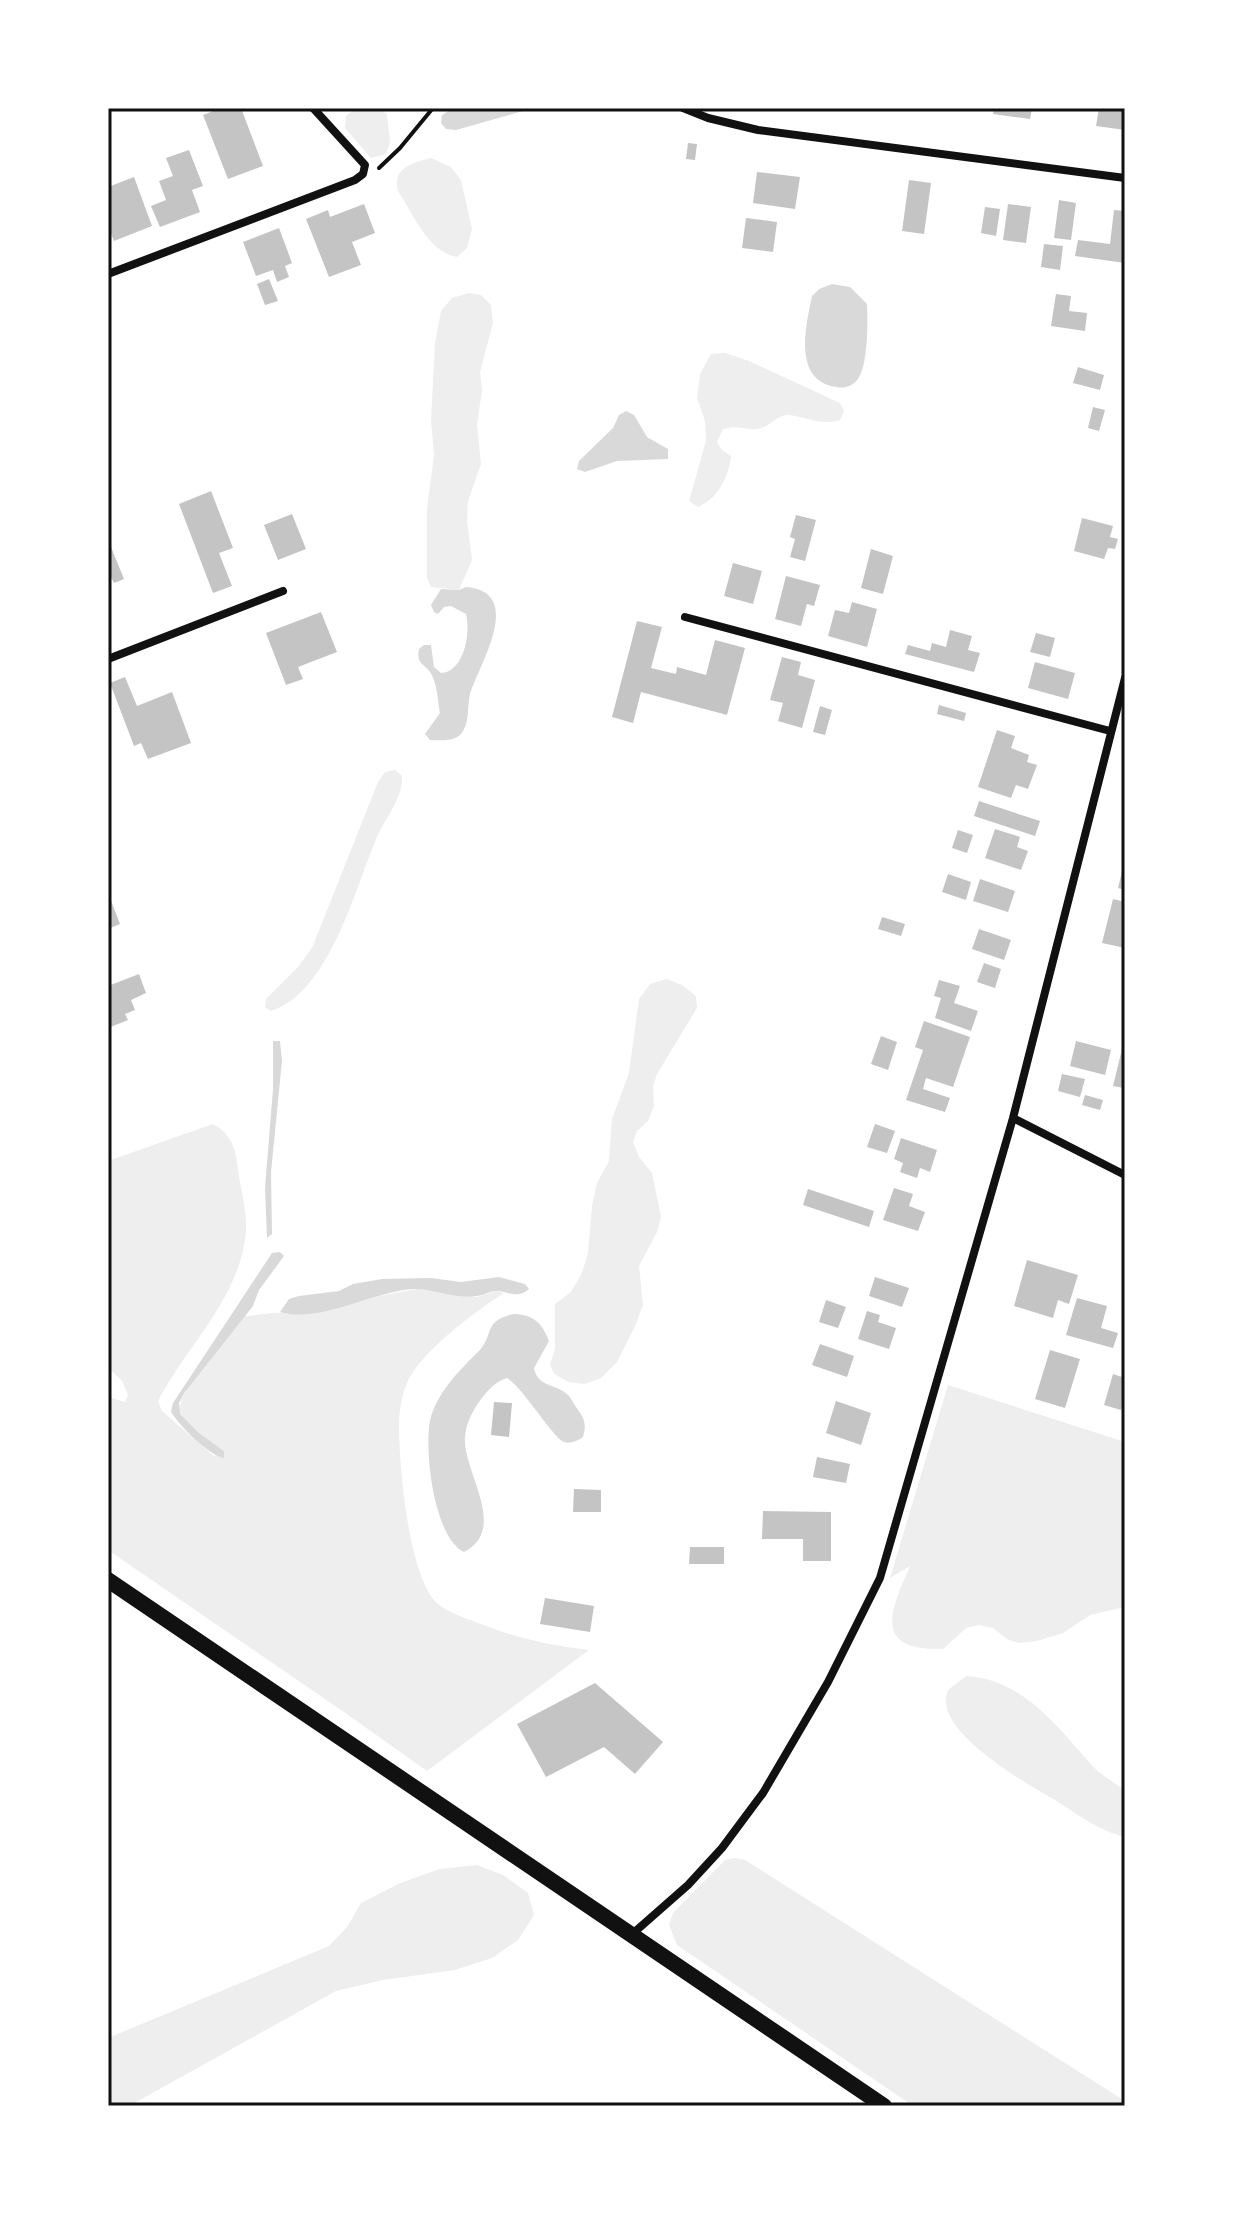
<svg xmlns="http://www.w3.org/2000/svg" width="1233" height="2214" font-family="Lato,sans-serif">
	<rect width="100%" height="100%" fill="#fff"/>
	<path fill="#eee" d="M 356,108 L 378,108 L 387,114 L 390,142 L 386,154 L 371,158 L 345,128 L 346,116 Z
		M 431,158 L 451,167 L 461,180 L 472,229 L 467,248 L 457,257 C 428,252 413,214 398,191 C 392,168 412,163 431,158 Z
		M 469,293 L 481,295 L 491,305 L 493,323 L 480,372 L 482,390 L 477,425 L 481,464 L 468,501 L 467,521 L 472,560 L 459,590 L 431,587 L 427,578 L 427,509 L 434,455 L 431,420 L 435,343 L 441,311 L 452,298 Z
		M 725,353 L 749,361 L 840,403 L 844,411 L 840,420 C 821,426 807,417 789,415 C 776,415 772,425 761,428 C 748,432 740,424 723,429 L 717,442 L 722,450 L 731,456 C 729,476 718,499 698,507 L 689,501 L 706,441 L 705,421 L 697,398 L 700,374 L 711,354 Z
		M 395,770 L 402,776 C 403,799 386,816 377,837 C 355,888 330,992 271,1011 L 265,1007 L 266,999 L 298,967 L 312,948 L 378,782 L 385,772 Z
		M 667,979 L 682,985 L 696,996 L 697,1008 L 657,1074 L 653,1087 L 654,1106 L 648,1121 L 637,1131 L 633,1142 L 639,1157 L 652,1173 L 661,1217 L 657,1232 L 639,1266 L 643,1305 L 636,1324 L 617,1362 L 601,1378 L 585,1384 L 569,1382 L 554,1374 L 550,1364 L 555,1349 L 555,1304 L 571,1292 L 582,1273 L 588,1253 L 592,1206 L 597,1183 L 609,1161 L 612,1119 L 629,1073 L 639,999 L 650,984 Z
		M 213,1124 C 235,1136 236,1154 239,1176 C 242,1194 247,1214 246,1232 C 240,1298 187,1345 158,1401 L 162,1411 L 214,1456 L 224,1451 L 199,1433 L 179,1414 C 179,1385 226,1339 245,1316 C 257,1316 277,1310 287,1314 L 344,1306 L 373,1297 L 417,1289 L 477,1297 L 495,1291 L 504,1293 C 476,1311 420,1352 407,1383 C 402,1395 399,1411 399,1424 C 399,1463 408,1580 439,1605 C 450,1613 465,1618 478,1623 C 517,1638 547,1645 589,1650 L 427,1771 L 341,1710 L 108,1550 L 108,1397 L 125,1402 L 128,1395 L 122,1381 L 108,1367 L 108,1161 Z
		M 948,1385 L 1125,1442 L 1125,1607 L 1090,1615 L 1063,1633 L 1037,1641 L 1018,1643 L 1007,1639 L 993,1628 L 979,1625 L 966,1628 L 943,1649 C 871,1651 891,1610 910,1566 L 890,1578 Z
		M 966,1676 C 1022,1679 1056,1725 1090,1763 C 1099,1774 1113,1782 1125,1790 L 1125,1837 C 1096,1830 1074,1811 1048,1796 C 1022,1781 947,1737 946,1702 C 945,1698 947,1694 948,1690 Z
		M 734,1858 L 745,1860 L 1125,2101 L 1125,2106 L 913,2106 L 677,1945 L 669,1925 L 673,1913 L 725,1860 Z
		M 477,1865 L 503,1875 L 528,1893 L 534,1915 L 518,1940 L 492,1958 L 455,1970 L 383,1980 L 336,1991 L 129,2106 L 108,2106 L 108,2038 L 329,1946 L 347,1927 L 361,1903 L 400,1883 L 440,1869 Z"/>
	<path fill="#d9d9d9" d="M 453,108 L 534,108 L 456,130 L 446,129 L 441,123 L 442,115 Z
		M 832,284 L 850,287 L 867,304 C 868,322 868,365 858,379 C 852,386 845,389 836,387 C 792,380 806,326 812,296 L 819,289 Z
		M 626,411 L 634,415 L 647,437 L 668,449 L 668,459 L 617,461 L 585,472 L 577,469 L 579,461 L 613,428 L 619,415 Z
		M 466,587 C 526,592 479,665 470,694 C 467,707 470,725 460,735 C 452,742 440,740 430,740 L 425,734 L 440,713 C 438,702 437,681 430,672 C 423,663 416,663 419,649 L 424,645 L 431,645 L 434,667 L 441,673 C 464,672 471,633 466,614 L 451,606 L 444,607 L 438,614 L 434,612 L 431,605 L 441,589 L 459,590 Z
		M 273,1041 L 280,1041 L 282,1061 L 271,1172 L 272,1234 L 267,1238 L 265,1188 L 273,1089 Z
		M 280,1252 L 284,1256 L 259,1290 L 253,1306 L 185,1392 L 179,1403 L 180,1414 L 199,1433 L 224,1451 L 224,1458 C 208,1455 180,1426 171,1412 L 173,1403 L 272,1253 Z
		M 499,1277 L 525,1284 L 529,1289 C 517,1300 507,1290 494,1291 C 488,1292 482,1296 476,1296 C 455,1299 435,1289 414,1289 C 373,1291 319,1324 280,1312 L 289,1299 L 299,1296 L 339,1291 L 353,1284 L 382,1279 L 431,1278 L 461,1282 Z
		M 514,1314 C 534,1315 542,1323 549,1341 L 534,1368 C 538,1388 556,1383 568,1395 C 572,1399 573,1403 576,1407 C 584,1418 587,1423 583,1437 C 577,1441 571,1444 564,1442 C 553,1438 525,1390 507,1378 C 494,1382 487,1391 479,1402 C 471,1413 464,1429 465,1443 C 467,1477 507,1530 464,1552 C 434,1538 424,1451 430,1421 C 436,1393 460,1370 479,1351 C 495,1334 482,1321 514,1314 Z"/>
	<path fill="#c4c4c4" d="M 221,108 L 241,108 L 263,166 L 228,179 L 203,115 Z
		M 994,108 L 1032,108 L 1030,119 L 993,114 Z
		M 1099,108 L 1125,108 L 1125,130 L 1096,126 Z
		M 688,143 L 697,144 L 695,160 L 686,159 Z
		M 189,150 L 203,186 L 192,190 L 200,212 L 160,227 L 151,206 L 166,200 L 159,181 L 173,176 L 166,158 Z
		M 757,172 L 800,177 L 795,209 L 753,203 Z
		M 134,177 L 152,226 L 114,241 L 108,226 L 108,187 Z
		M 909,180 L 931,183 L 924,234 L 902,231 Z
		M 1059,200 L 1076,203 L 1071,240 L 1054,238 Z
		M 364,204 L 375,233 L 352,242 L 361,265 L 329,277 L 306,219 L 328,210 L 330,217 Z
		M 1008,204 L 1031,207 L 1026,243 L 1003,240 Z
		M 985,207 L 1000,209 L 996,236 L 981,233 Z
		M 1114,210 L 1125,211 L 1125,263 L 1075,256 L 1078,240 L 1110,244 Z
		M 746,218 L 777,222 L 773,252 L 742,248 Z
		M 279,228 L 292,263 L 285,266 L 289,277 L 277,282 L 273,270 L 256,276 L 243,242 Z
		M 1044,244 L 1063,246 L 1060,270 L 1041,267 Z
		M 269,279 L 278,301 L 265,305 L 257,284 Z
		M 1056,294 L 1071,296 L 1069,311 L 1087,313 L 1085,331 L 1051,326 Z
		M 1078,367 L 1104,375 L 1100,390 L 1073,383 Z
		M 1093,407 L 1105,410 L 1099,431 L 1088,428 Z
		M 211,491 L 233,548 L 219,553 L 232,586 L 213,593 L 179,504 Z
		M 292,514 L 306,549 L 278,560 L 264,525 Z
		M 796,515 L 816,520 L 805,561 L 790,557 L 795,539 L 790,537 Z
		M 1082,518 L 1113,526 L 1110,537 L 1118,539 L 1115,549 L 1108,548 L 1104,559 L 1074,551 Z
		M 111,547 L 124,579 L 114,583 L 111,577 L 108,578 L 108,548 Z
		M 871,549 L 893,556 L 883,594 L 861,588 Z
		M 733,563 L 762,571 L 753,604 L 724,596 Z
		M 786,576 L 820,585 L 814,606 L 807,604 L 801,626 L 775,619 Z
		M 852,602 L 877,609 L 867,647 L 828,636 L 835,610 L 849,613 Z
		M 321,612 L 337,652 L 298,667 L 303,679 L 286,685 L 266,633 Z
		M 637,621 L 662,627 L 651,668 L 676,674 L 677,667 L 706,675 L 715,640 L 745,648 L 727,715 L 641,692 L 633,723 L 612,717 Z
		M 950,630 L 972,636 L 968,650 L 980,653 L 974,672 L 905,654 L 908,645 L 930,651 L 932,643 L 946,647 Z
		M 1036,633 L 1055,638 L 1050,657 L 1030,652 Z
		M 782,657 L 801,662 L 798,675 L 815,680 L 802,728 L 778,721 L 783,703 L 770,700 Z
		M 1035,662 L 1075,673 L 1068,699 L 1028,688 Z
		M 125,677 L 137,706 L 172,692 L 191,743 L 148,759 L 141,743 L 134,746 L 110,683 Z
		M 939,705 L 966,713 L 964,721 L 937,714 Z
		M 820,706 L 832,710 L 825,735 L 813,732 Z
		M 997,730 L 1015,736 L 1011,748 L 1029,755 L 1027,762 L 1037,765 L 1028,789 L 1016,785 L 1011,798 L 978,787 Z
		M 979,801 L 1040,821 L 1035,836 L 974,816 Z
		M 995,829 L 1020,837 L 1017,847 L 1028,851 L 1021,870 L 985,858 Z
		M 958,830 L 973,835 L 967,853 L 952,848 Z
		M 1124,863 L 1125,863 L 1125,890 L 1118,888 Z
		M 948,874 L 971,882 L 966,900 L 942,892 Z
		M 980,879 L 1015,891 L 1008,912 L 973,901 Z
		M 108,893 L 120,924 L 108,929 Z
		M 1113,899 L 1125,902 L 1125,948 L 1102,943 Z
		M 882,917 L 905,924 L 901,936 L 878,929 Z
		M 979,929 L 1011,940 L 1004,960 L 972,949 Z
		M 984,963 L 1001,969 L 995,988 L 977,982 Z
		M 139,974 L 146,993 L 131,1000 L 135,1010 L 125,1014 L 128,1020 L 108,1028 L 108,986 Z
		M 939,980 L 960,986 L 954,1003 L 978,1011 L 971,1031 L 935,1018 L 941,998 L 934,996 Z
		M 924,1021 L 970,1037 L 953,1087 L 926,1078 L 923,1089 L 950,1098 L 945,1112 L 906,1100 L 923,1050 L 915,1047 Z
		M 881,1036 L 897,1042 L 888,1070 L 871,1064 Z
		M 1076,1041 L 1111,1050 L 1105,1075 L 1070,1066 Z
		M 1124,1041 L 1125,1041 L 1124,1088 L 1113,1086 Z
		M 1062,1074 L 1085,1079 L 1080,1097 L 1058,1091 Z
		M 1085,1095 L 1103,1100 L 1100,1110 L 1082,1105 Z
		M 875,1124 L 895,1131 L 887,1153 L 867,1147 Z
		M 901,1138 L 937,1150 L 930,1172 L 920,1168 L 917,1178 L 900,1172 L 903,1163 L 894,1159 Z
		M 894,1188 L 913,1194 L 909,1206 L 925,1212 L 918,1231 L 883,1220 Z
		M 808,1189 L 874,1211 L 869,1227 L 803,1205 Z
		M 1027,1260 L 1078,1275 L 1069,1304 L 1058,1300 L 1053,1318 L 1014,1306 Z
		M 875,1277 L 909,1288 L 902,1307 L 869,1296 Z
		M 1077,1298 L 1107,1306 L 1101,1328 L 1118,1333 L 1113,1348 L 1066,1335 Z
		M 826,1300 L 846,1307 L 838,1328 L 819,1322 Z
		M 867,1311 L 880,1315 L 878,1322 L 896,1328 L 889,1349 L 858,1339 Z
		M 820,1344 L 854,1356 L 847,1377 L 812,1365 Z
		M 1050,1350 L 1080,1359 L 1065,1408 L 1035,1399 Z
		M 1113,1374 L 1125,1378 L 1125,1395 L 1121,1410 L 1104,1405 Z
		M 836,1401 L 871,1413 L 861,1445 L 826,1433 Z
		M 494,1402 L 512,1403 L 509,1437 L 491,1435 Z
		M 817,1457 L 850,1464 L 846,1483 L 813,1477 Z
		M 574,1489 L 601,1490 L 601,1512 L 573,1512 Z
		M 763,1511 L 831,1512 L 831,1561 L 803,1561 L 803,1539 L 762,1539 Z
		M 690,1547 L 724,1547 L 724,1564 L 689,1564 Z
		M 545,1598 L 594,1606 L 590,1632 L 540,1624 Z
		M 595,1683 L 663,1742 L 635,1774 L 604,1747 L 546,1777 L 517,1724 Z"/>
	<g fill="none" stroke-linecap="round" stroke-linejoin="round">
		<path stroke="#111" stroke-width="4" d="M 379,168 L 400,148 L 433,108"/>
		<path stroke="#111" stroke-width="8" d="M 683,108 L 708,118 L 758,130 L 1125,178
			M 108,274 L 355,180 L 363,174 L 365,165 L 313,108
			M 685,617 L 1110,731
			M 108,659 L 283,591
			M 1013,1118 L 1125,1175
			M 630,1936 L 688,1885 L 722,1848 L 763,1793 L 828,1682 L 880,1578 L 1013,1118 L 1125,678"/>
		<path stroke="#111" stroke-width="16" d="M 108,1580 L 884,2106"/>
	</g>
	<rect width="1233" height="2214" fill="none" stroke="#ffffff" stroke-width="220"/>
	<rect x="110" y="110" width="1013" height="1994" fill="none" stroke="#111" stroke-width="3"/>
</svg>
